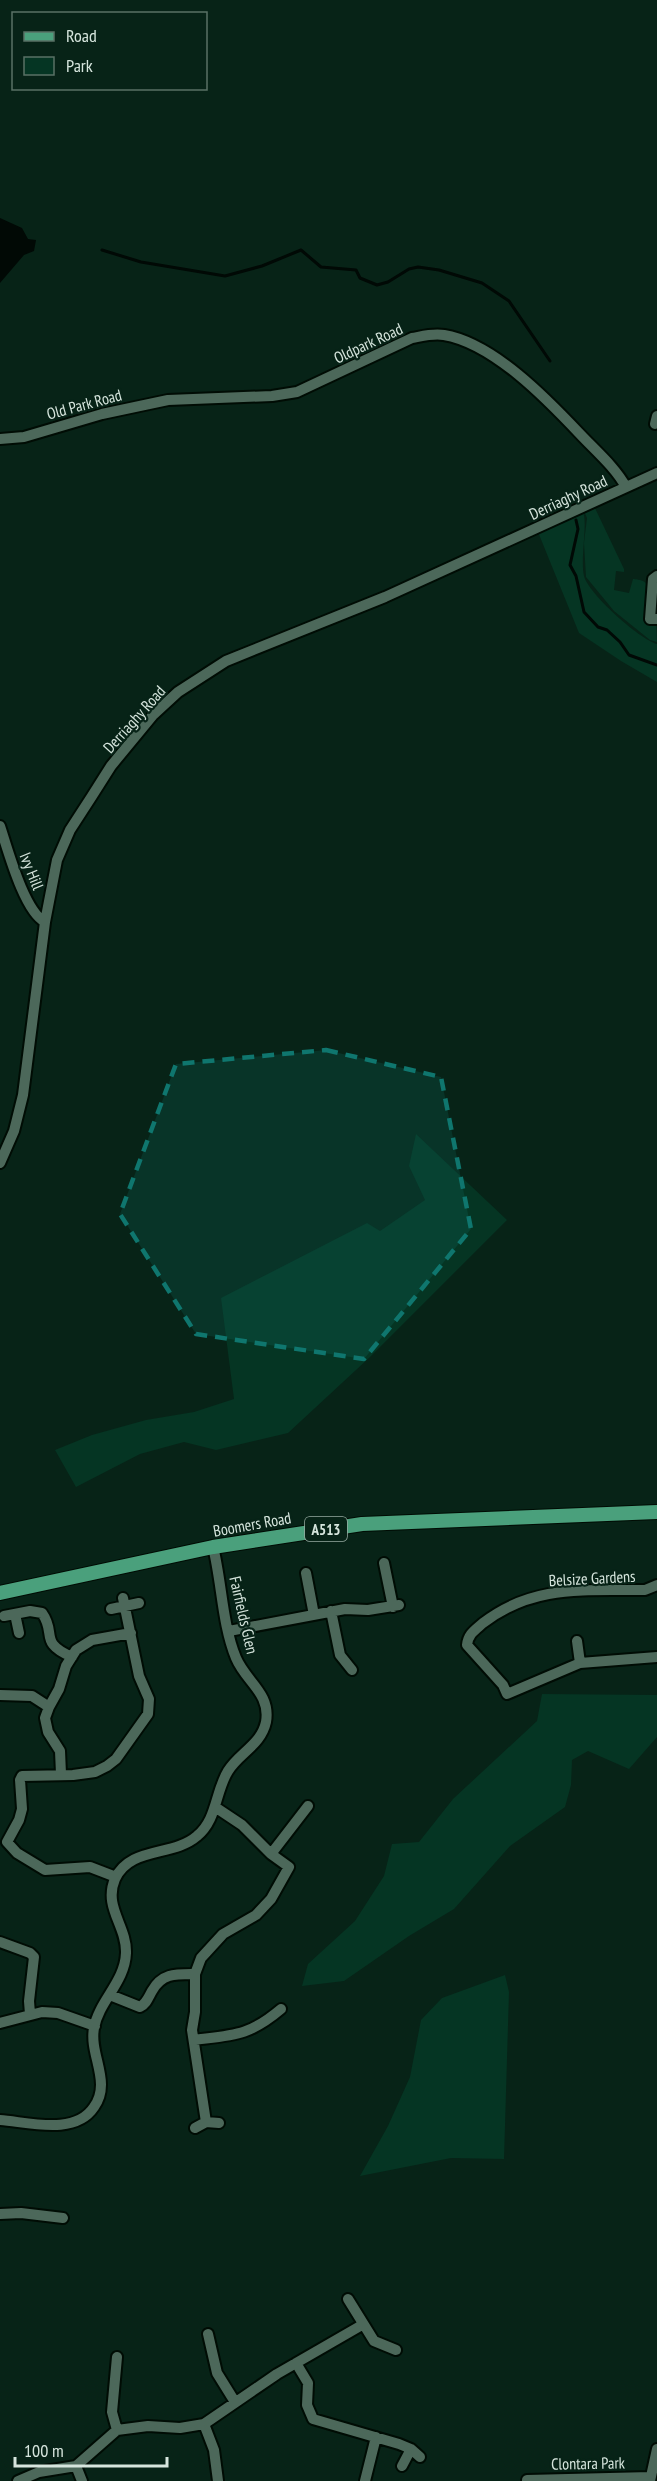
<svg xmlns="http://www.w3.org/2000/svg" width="657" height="2481" font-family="'PT Sans Narrow',sans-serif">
	<rect width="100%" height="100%" fill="#072317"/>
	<path fill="#053523" d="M 594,506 L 624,569 L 624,572 L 616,571 L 614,590 L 629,593 L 633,579 C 635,579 641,580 643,581 C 655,587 657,630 657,642 L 650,640 L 614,611 L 586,577 L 584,543 L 587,518 L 584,511 Z
		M 583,512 C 588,523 580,558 584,576 C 588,593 639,639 657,644 L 657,682 L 621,661 L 579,633 L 538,532 Z
		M 416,1134 L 507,1220 L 370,1357 L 288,1433 L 216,1450 L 184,1442 L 140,1454 L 76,1487 L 55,1450 L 92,1435 L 146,1420 L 194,1412 L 234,1399 L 221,1298 L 367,1223 L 380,1231 L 425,1200 L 409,1166 Z
		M 542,1694 L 657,1695 L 657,1737 L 629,1769 L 588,1751 L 572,1760 L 571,1785 L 565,1807 L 510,1846 L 454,1909 L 409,1936 L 344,1981 L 302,1986 L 308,1964 L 355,1921 L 384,1876 L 392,1844 L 419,1842 L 453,1799 L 537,1721 Z
		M 505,1975 L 509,1992 L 504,2159 L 451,2158 L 360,2176 L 388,2126 L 410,2077 L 421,2020 L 442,1998 Z"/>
	<path fill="#010905" d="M 0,218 L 22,228 L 28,239 L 36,240 L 34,251 L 24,255 L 0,283 Z"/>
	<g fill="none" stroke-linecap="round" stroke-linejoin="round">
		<path stroke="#010905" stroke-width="3" d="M 102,250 L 141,262 L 225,276 L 262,266 L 301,250 L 321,267 L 356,270 L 360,278 L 377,285 L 388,282 L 409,269 L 418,267 L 439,270 L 482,283 L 509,301 L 550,361
			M 576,520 L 578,529 L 570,565 L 576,576 L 584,612 L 598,627 L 607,630 L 620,642 L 629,655 L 657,665"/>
		<defs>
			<path id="minor" d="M 655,424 L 657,416
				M 0,439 L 24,437 L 102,414 L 168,400 L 272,396 L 297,392 L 412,338 C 423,336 433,333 444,335 C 493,343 547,399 580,434 C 596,451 615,467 626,487
				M 657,576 L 653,579 L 650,619 L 657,619
				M 0,826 C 8,850 24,911 45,922
				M 0,1163 L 14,1131 L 23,1095 L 45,922 L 57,860 L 70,830 L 92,796 L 111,766 L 153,715 L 178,692 L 226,661 L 385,597 L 657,473
				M 384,1563 L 393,1607
				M 306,1573 L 314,1615
				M 657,1585 L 645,1590 C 584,1591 534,1584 483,1623 C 475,1630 468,1634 467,1645 L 503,1685 L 507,1694 L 580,1663 L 657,1657
				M 111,1609 L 139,1603
				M 331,1611 L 340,1655 L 352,1670
				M 15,1614 L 19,1633
				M 4,1616 L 30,1611 L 42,1613 C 57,1634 38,1642 72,1657
				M 229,1631 L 345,1609 L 368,1610 L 399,1605
				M 577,1641 L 580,1663
				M 0,1695 L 32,1696 L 49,1707
				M 61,1774 L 60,1751 L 48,1732 L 45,1718 L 49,1707 L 59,1689 L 66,1666 L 76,1650 L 92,1640 L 131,1633
				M 215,1807 L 242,1825 L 271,1854 L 308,1806
				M 116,1877 L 90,1867 L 45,1870 L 17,1853 L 7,1842 L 19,1820 L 22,1809 L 20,1780 L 22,1776 L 73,1775 L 95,1772 L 107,1766 L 116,1759 L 148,1714 L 149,1699 L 139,1676 L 123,1598
				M 0,1942 L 30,1953 L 34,1957 L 29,2001 L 30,2014
				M 110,1995 L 140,2007 C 147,2003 148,1998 152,1991 C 162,1973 176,1974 195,1974
				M 0,2023 L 42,2012 L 58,2013 L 95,2026
				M 194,2040 C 234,2035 249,2036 281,2009
				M 0,2120 C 28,2122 75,2136 94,2107 C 112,2082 89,2055 94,2028 C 99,2001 125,1982 126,1953 C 127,1926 103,1907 115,1879 C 130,1846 173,1857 197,1836 C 217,1820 215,1792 228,1771 C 239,1753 261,1745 266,1722 C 271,1693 246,1682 236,1658 C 222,1624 222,1583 213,1547
				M 206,2122 L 192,2030 L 195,2012 L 195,1974 L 201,1958 L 223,1934 L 256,1915 L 271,1899 L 289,1867 L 271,1854
				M 195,2128 L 206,2122 L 219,2123
				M 0,2214 L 21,2213 L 63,2218
				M 348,2299 L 374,2341 L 396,2350
				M 208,2334 L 217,2373 L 235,2402
				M 296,2363 L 308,2383 L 307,2405 L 313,2419 L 399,2444 L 411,2449 L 420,2457
				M 204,2424 L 214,2450 L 218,2481
				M 117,2430 L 112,2412 L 117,2357
				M 76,2466 L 82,2481
				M 402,2466 L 411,2449
				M 527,2480 L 651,2477
				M 18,2481 L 39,2472 L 76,2466 L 117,2430 L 148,2426 L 180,2428 L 204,2424 L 277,2374 L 362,2325
				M 365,2481 L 376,2437
				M 650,2481 L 657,2449"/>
			<path id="major" d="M 0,1593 L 213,1547 L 362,1524 L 657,1512"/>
		</defs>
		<use href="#minor" stroke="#000c04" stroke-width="14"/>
		<use href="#major" stroke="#000c04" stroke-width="16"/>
		<use href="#minor" stroke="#4c685a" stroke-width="10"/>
		<use href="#major" stroke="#4aa07c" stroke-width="14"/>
	</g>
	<path fill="#0f766e" fill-opacity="0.2" stroke="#0f766e" stroke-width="4.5" stroke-dasharray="12 8" stroke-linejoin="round" d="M 326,1050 L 441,1077 L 471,1229 L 364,1359 L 196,1334 L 120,1214 L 176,1064 Z"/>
	<g text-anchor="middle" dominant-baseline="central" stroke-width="4.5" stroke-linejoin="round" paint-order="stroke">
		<rect fill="#072317" stroke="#98aba2" stroke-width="1.5" x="305" y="1517" width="42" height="24" rx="4.5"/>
		<g font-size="15" font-weight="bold" fill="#d6e5dd">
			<text x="326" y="1529">A513</text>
		</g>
		<g font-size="16" fill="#d6e5dd" stroke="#072317">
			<text transform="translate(368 343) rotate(-25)">Oldpark Road</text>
			<text transform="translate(84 404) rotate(-15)">Old Park Road</text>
			<text transform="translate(568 497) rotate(-25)">Derriaghy Road</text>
			<text transform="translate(134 719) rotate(-48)">Derriaghy Road</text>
			<text transform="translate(32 871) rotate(68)">Ivy Hill</text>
			<text transform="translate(252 1524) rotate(-10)">Boomers Road</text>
			<text transform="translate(592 1578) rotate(-3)">Belsize Gardens</text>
			<text transform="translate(244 1615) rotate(77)">Fairfields Glen</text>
			<text transform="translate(588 2463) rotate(-1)">Clontara Park</text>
		</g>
	</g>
	<rect x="12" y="12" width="195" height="78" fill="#072317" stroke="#5a7166" stroke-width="1.5"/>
	<rect x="24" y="32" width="30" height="9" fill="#4aa07c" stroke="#5a7166" stroke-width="1.5"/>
	<text x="66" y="42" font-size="18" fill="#d6e5dd">Road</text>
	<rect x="24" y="57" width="30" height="18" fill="#053523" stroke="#5a7166" stroke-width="1.5"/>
	<text x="66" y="72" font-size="18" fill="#d6e5dd">Park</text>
	<path d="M15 2457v9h152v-9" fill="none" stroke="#d6e5dd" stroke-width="3"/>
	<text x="24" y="2457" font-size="18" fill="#d6e5dd" stroke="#072317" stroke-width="4.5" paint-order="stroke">100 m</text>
</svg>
